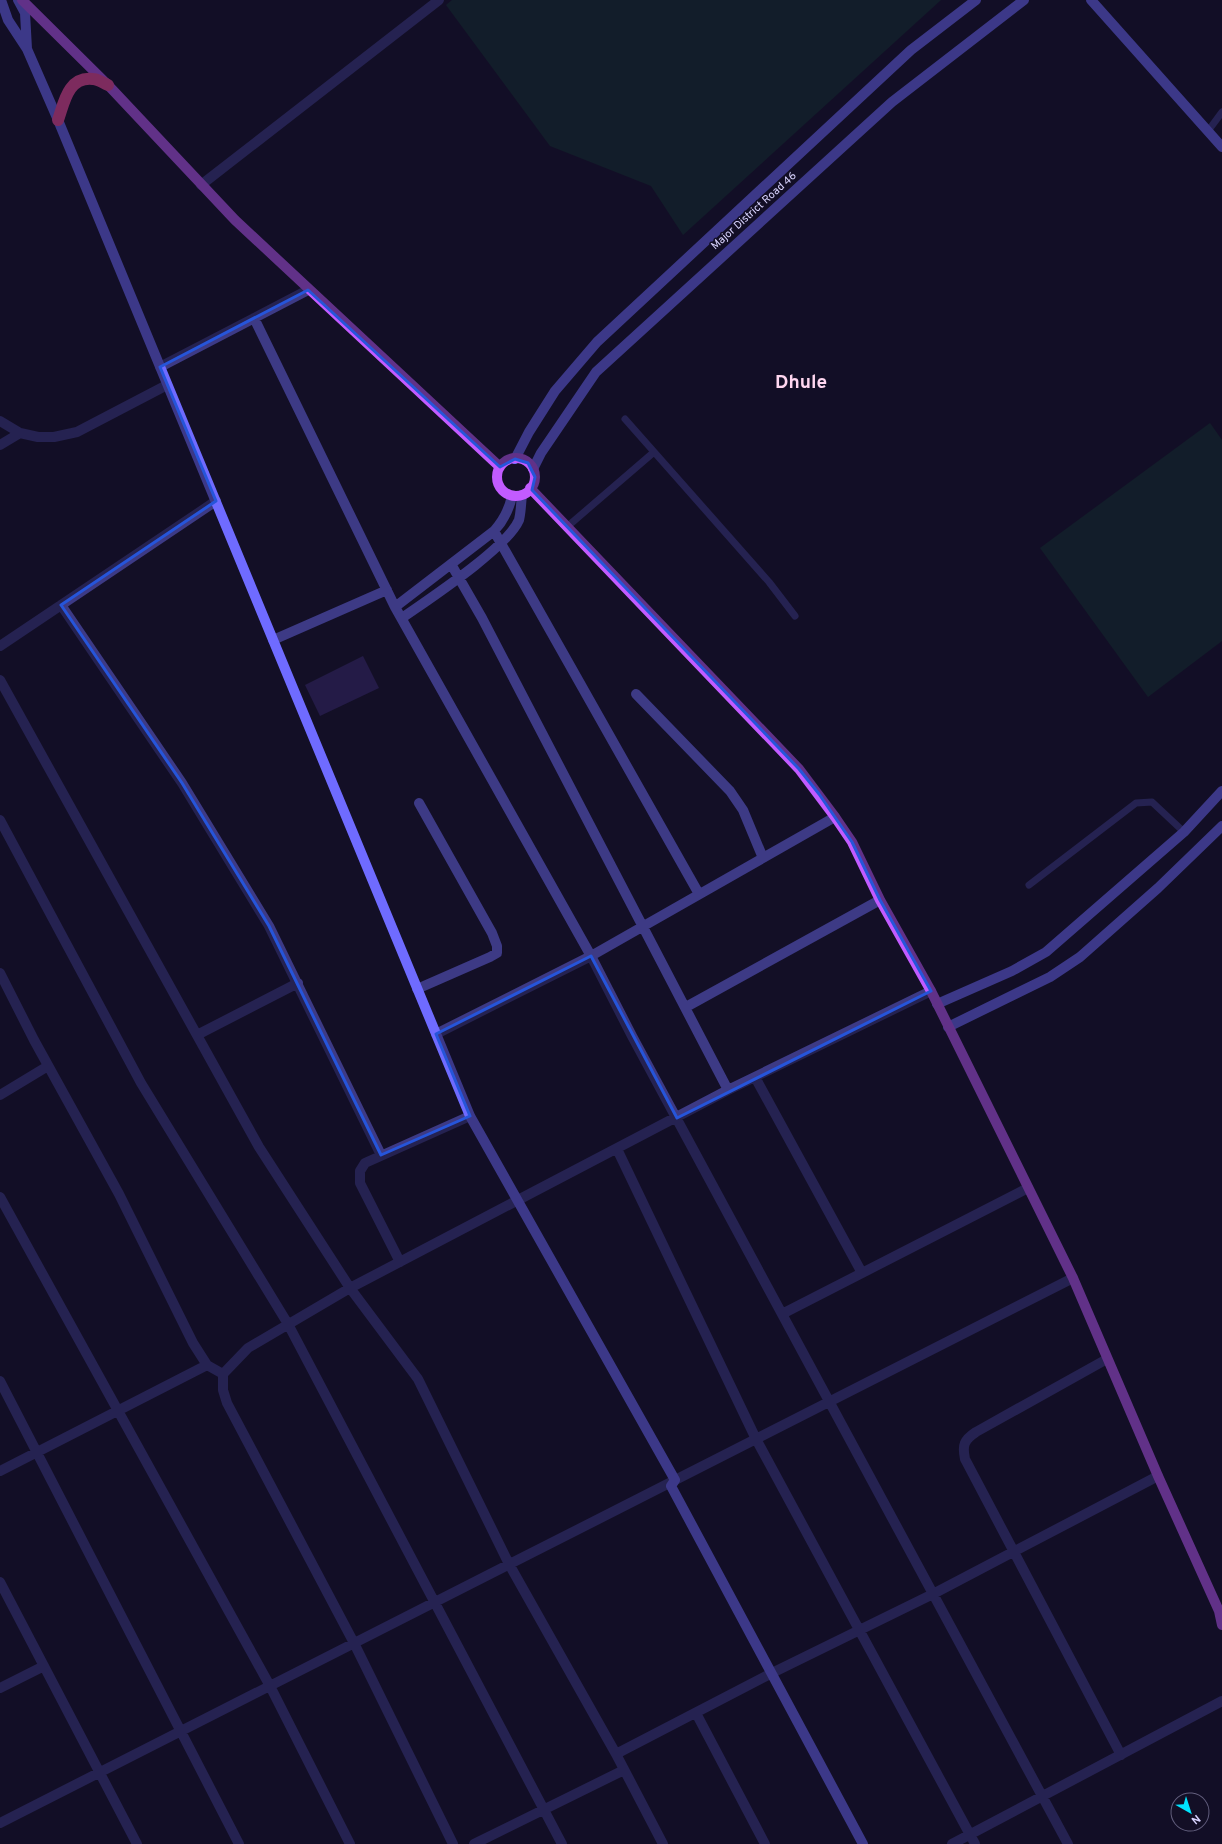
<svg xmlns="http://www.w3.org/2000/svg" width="1222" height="1844" font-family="Overpass,sans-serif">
	<rect width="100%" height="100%" fill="#130f26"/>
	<path fill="#12302f" d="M 452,0 L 941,0 L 683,235 L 651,186 L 550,146 L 446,5 Z
		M 1210,423 L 1222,440 L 1222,641 L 1148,697 L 1040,548 Z"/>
	<path fill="#241b47" d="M 363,656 L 379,688 L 320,716 L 305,685 Z"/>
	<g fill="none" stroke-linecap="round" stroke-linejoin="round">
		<path stroke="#3d3a85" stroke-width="7" d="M 1208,131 L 1222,112
			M 625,419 L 769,582 L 795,616
			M 568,526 L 654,452
			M 1029,885 L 1136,803 L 1152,802 L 1184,832"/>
		<path stroke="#3d3a85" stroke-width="10" d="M 201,185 L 439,0
			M 254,318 L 395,607 L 591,956 L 632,1036 L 1068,1844
			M 160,367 L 308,290
			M 0,421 L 20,433 L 38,437 L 54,437 L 77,432 L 167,385
			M 0,445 L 20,433
			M 494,531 L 699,894
			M 451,564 L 482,618 L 728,1090
			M 61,605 L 182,783 L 269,926 L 381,1155
			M 395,607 L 494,531 C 504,520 509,510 512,496
			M 402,618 C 429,599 507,548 519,520 C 521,512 521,503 522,495
			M 273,640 L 387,590
			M 0,646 L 216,501
			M 0,680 L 259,1147 L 350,1288 L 418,1379 L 509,1564 L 616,1754 L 663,1844
			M 636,694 L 730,791 L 743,810 L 763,858
			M 0,820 L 141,1083 L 288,1324 L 562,1844
			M 0,973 L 34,1040 L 119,1194 L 193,1343 L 207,1365 L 223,1374
			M 417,989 L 490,957 L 497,953 L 497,946 L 492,933 L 419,803
			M 686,1007 L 880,900
			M 436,1034 L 591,956 L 835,817
			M 197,1035 L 298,983
			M 755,1077 L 862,1273
			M 0,1095 L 48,1066
			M 617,1149 L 756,1439 L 975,1844
			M 0,1197 L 270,1686 L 350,1844
			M 400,1262 L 360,1183 L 360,1171 L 365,1163 L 470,1116
			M 782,1314 L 1028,1188
			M 1107,1359 L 976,1432 C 964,1440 962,1445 965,1459 L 1121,1755
			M 0,1381 L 239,1844
			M 0,1471 L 207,1365
			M 0,1582 L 137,1844
			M 0,1688 L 44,1666
			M 696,1713 L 765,1844
			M 616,1754 L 772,1673 L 933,1594 L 1158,1476
			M 0,1823 L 1073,1278
			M 453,1844 L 354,1643 L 227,1403 L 223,1390 L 223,1374 L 248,1348 L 350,1288 L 728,1090 L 931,991
			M 474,1844 L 624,1770
			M 952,1844 L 1222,1701"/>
		<path stroke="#6f6bff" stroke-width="10" d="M 1,0 L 8,20 L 27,49 L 58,120 L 470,1116 L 675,1480 L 671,1486 L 863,1844
			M 18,0 L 25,13 L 27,49
			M 1091,0 L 1222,147
			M 515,459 L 529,432 L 555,391 L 597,342 L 911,50 L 976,0
			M 533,469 L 541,453 L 596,372 L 892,102 L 1024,0
			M 937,1004 L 1012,971 L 1046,952 L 1184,832 L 1222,791
			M 948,1027 L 1050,977 L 1080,957 L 1158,888 L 1222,826"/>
		<path stroke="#c25bff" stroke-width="10" d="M 22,0 L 108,85 L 235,220 L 500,467
			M497 477a19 19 0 1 1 38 0a19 19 0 1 1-38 0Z
			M 530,488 L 799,769 L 835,817 L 852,842 L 880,900 L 931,991 L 1073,1278 L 1158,1476 L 1219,1611 L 1222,1625"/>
		<path stroke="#ff4fa3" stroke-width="12" d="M 58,120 C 64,103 68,76 93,79 C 98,79 103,83 108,85"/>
	</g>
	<path d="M0 0H1222V1844H0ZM 308,290 L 500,467 L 515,459 L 528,463 L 535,477 L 532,490 L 799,769 L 819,794 L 852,842 L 880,900 L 931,991 L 677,1118 L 591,956 L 436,1034 L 470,1116 L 381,1155 L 269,926 L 182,783 L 61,605 L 216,501 L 160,367 Z" fill="#130f26" fill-opacity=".55" fill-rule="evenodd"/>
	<path fill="none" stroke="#2655da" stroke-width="3" stroke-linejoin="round" d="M 308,290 L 500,467 L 515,459 L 528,463 L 535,477 L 532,490 L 799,769 L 819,794 L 852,842 L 880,900 L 931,991 L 677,1118 L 591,956 L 436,1034 L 470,1116 L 381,1155 L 269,926 L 182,783 L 61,605 L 216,501 L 160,367 Z"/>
	<g text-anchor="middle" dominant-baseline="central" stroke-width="3" stroke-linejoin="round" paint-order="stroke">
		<g font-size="11" fill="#d9d4ff" stroke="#130f26">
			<text transform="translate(754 211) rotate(-42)">Major District Road 46</text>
		</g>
		<g font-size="19" font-weight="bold" fill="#ffd6f0" stroke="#130f26">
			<text x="801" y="383">Dhule</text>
		</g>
	</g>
	<g transform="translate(1190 1812) rotate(141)"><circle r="19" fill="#130f26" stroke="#625e7d"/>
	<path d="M0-3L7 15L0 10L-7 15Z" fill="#00e5ff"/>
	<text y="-6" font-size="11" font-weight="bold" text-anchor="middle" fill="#d9d4ff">N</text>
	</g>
</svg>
